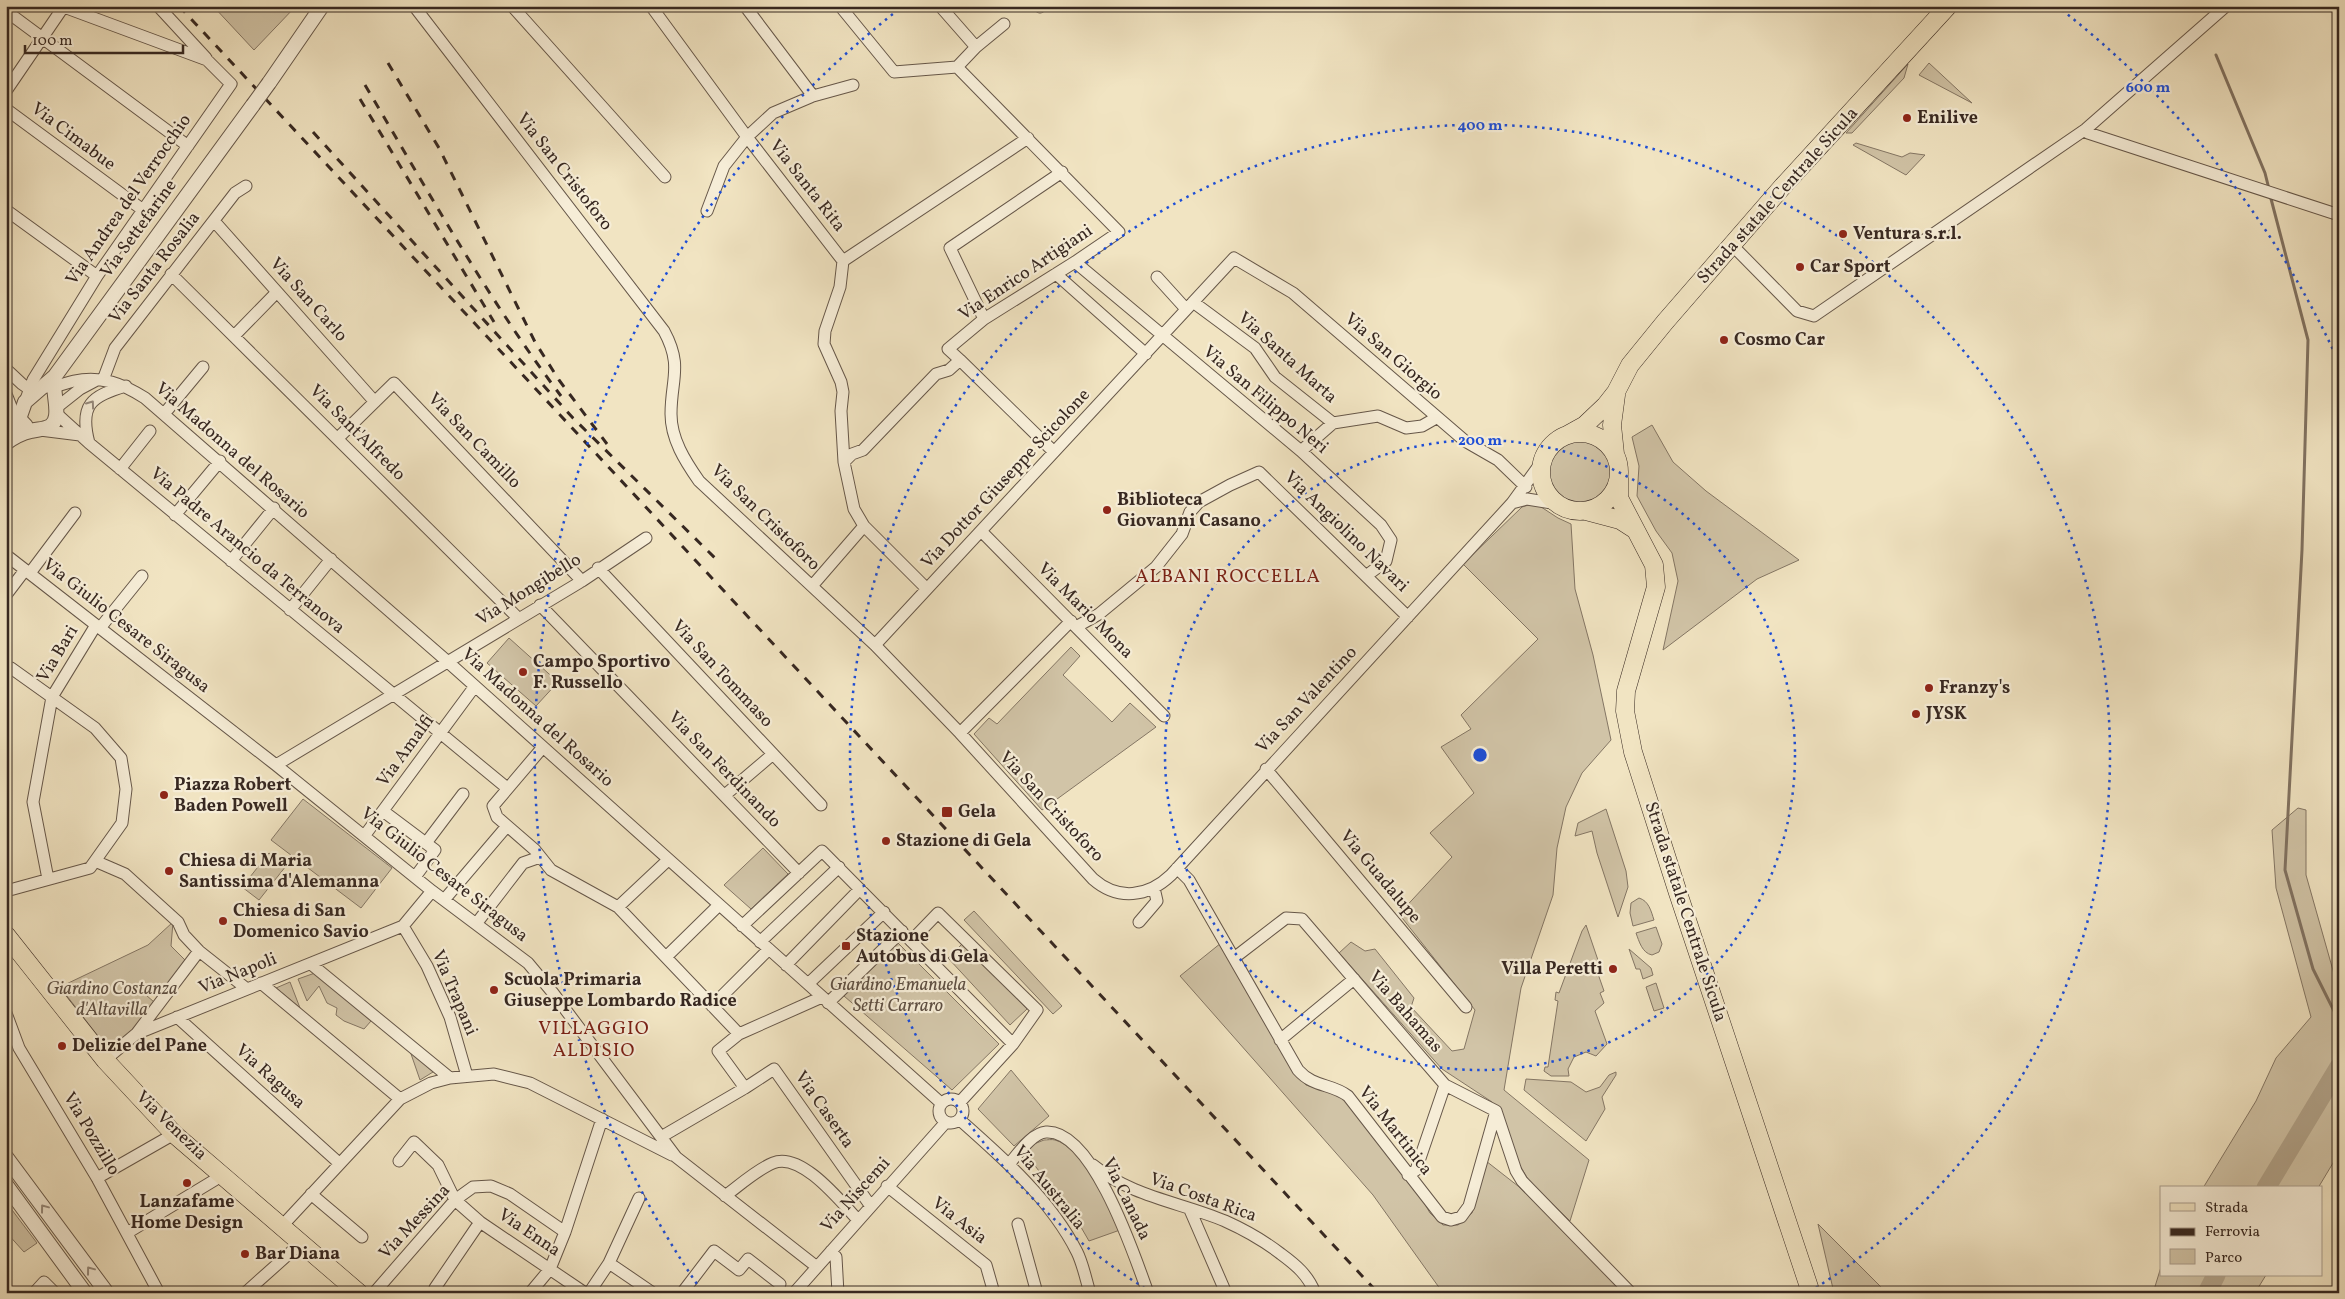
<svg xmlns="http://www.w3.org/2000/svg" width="2345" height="1299" font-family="Vollkorn,serif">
	<rect width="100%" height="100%" fill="#f1e4c2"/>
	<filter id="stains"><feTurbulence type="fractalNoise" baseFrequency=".004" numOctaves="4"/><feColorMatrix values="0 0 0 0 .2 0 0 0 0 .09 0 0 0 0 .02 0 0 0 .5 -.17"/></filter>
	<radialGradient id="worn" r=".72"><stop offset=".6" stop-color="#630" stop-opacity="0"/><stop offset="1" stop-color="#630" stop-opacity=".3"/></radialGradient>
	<path fill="#d1c4a7" stroke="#847664" d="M 213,6 L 296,6 L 254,50 Z
		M 1929,63 L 1972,103 L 1919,75 Z
		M 1908,64 L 1904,78 L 1852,133 L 1846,133 Z
		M 1856,143 L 1902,157 L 1910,153 L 1925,155 L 1906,175 L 1853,145 Z
		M 1652,425 L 1673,462 L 1706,491 L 1799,560 L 1757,579 L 1663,650 L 1678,581 L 1672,553 L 1656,531 L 1637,496 L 1639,466 L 1632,437 Z
		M1547 472a32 32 0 1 1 64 0a32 32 0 1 1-64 0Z
		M 1535,503 L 1558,518 L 1571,524 L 1575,589 L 1593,655 L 1611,740 L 1582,773 L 1566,807 L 1557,848 L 1553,895 L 1521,988 L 1504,1090 L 1589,1160 L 1570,1221 L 1529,1181 L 1518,1162 L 1492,1102 L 1442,1069 L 1339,953 L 1351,942 L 1365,951 L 1375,949 L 1414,998 L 1411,1007 L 1452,1051 L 1464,1049 L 1475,1010 L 1399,914 L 1452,857 L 1430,833 L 1474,793 L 1441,747 L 1471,729 L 1461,715 L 1538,639 L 1463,564 L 1522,507 Z
		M 509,638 L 558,682 L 536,706 L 487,663 Z
		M 1071,647 L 1080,656 L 1063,675 L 1112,722 L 1130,703 L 1156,727 L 1042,810 L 974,734 L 989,718 L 997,724 Z
		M 303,799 L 392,868 L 361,908 L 271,840 Z
		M 2298,808 L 2306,810 L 2306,875 L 2336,981 L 2339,978 L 2339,1153 L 2318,1188 L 2203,1188 L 2256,1101 L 2276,1058 L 2311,1017 L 2276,888 L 2272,830 Z
		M 1606,809 L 1626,871 L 1628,887 L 1618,917 L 1597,853 L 1592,831 L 1575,836 L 1578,823 Z
		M 763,848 L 788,874 L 751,909 L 724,885 Z
		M 269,853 L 286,866 L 259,900 L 242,887 Z
		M 1639,898 C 1649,901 1651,911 1654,920 L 1633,926 L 1630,913 L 1631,903 Z
		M 974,911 L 1062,1006 L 1053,1014 L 964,920 Z
		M 173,922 L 171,946 L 185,960 L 163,991 L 154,984 L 146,995 L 154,1002 L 129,1034 L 108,1049 L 60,987 L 148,945 Z
		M 1586,925 L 1601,969 L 1597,971 L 1604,991 L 1600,993 L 1604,1003 L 1595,1011 L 1607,1044 L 1596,1056 L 1586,1052 L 1574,1057 L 1568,1069 L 1569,1076 L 1551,1076 L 1544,1071 L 1545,1067 L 1548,1067 L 1558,1001 L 1555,1000 L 1556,992 L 1559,993 L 1582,931 Z
		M 1656,927 L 1662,944 L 1659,952 L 1652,955 C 1642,953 1639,941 1636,933 Z
		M 964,942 L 1027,1009 L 1010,1025 L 948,958 Z
		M 898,943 L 999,1044 L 952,1090 L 844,996 Z
		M 1221,943 L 1290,1066 L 1306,1085 L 1331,1092 L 1350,1103 L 1408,1175 L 1430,1213 L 1443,1225 L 1458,1225 L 1472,1213 L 1486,1161 L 1518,1186 L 1624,1293 L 1443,1293 L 1373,1195 L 1180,976 Z
		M 1629,949 L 1651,968 L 1653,975 L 1643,979 L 1640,969 L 1636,969 Z
		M 315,973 L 371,1021 L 364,1029 L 344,1021 L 336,1015 L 337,1008 L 327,1003 L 319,986 L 307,1001 L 298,979 Z
		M 290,982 L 300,1008 L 276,988 Z
		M 1656,983 L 1664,1008 L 1654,1011 L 1646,987 Z
		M 410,1051 L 433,1072 L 420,1080 Z
		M 1011,1070 L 1049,1116 L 1014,1146 L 978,1109 Z
		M 1616,1072 L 1616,1075 L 1602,1097 L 1605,1109 L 1586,1141 L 1524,1090 L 1526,1079 L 1571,1082 L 1586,1092 L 1600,1087 L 1609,1075 Z
		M 1044,1140 C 1047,1140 1052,1139 1055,1140 C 1080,1146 1112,1208 1120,1230 L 1089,1241 L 1078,1222 L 1026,1154 L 1034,1144 Z
		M 6,1202 L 37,1243 L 24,1252 L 6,1232 Z
		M 1818,1224 L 1887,1293 L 1834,1293 Z
		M 2161,1267 L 2161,1275 L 2266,1275 L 2255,1293 L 2153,1293 Z"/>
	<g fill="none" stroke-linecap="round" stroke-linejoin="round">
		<path stroke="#817261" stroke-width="3" d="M 2216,55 L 2265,173 L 2269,189
			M 2270,195 L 2308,340 L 2302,550 L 2285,870 L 2313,969 L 2339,1021"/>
		<path stroke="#b2a48b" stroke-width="19" d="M 2266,1188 L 2339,1067
			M 2207,1293 L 2216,1275"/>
		<defs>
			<path id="minor" d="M 158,6 L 206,58
				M 414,6 L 664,331 C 683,366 671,379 671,414 C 671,439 685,461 699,481 L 875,645 L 960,733 L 1093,879 C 1118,901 1148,897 1171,875 L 1512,503 L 1543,460
				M 512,6 L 665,177
				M 651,6 L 747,137 L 843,261 L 840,287 L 825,331 L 824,344 L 841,382 L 843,392 L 841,411 L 844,462 L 854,509 L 864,526 L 927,589
				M 745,6 L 813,96
				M 840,6 L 894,72 L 957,67
				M 940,6 L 976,47
				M 1040,6 L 1040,7
				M 6,11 L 188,146
				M 6,91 L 64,6
				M 6,109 L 143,210
				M 2086,129 L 2088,133 L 2339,215
				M 6,210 L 97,276
				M 707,211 L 724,166 L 747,137 L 773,113 L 813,96 L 853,85
				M 214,221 L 375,402
				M 1732,245 L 1797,311 L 1814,316 L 2086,129 L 2226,6
				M 843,261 L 1028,138
				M 1075,262 L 1301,451 L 1381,525 L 1391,540 L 1386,561 L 1366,576
				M 171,274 L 518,618
				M 1056,274 L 1146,354
				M 1157,277 L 1186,309
				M 1193,302 L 1255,348 L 1275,377 L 1333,423
				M 984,319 L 950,248 L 1062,172
				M 234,336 L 277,292
				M 960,360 L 1054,452
				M 6,369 L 22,384 L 35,393
				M 103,380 L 115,348 L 235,193 L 246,186
				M 47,387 C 57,387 65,383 74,381 C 101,375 123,384 145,398 L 448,662 L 941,1103
				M 6,394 L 12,409 L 27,425
				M 25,402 L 33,380 L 97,276 L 231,84 L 207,60 L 64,7
				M 56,408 L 80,389 L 95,381
				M 57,414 L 89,443 L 507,788
				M 164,414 L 203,367
				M 40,430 L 80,435
				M 338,438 L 394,383 L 582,581
				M 89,443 C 79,405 91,396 126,386
				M 1301,451 L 1333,423 L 1378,416 L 1406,428 L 1422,426 L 1436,418
				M 844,462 L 852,454 L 863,450 L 936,374 L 949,370 L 960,360 L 948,349 L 984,319 L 1075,262 L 1119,232 L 957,67 L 976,47 L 1004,24
				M 120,469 L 150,431
				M 1512,503 L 1527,499 L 1558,504
				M 175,515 L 220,461
				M 981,531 L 1164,716
				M 6,555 L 276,765 L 432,891 L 528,963 L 553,993 L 676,1157 L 817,1267
				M 231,561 L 274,508
				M 598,568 L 821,805
				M 30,573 L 75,513
				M 812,586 L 864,526
				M 6,595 L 25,570
				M 540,605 L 799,873
				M 290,610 L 331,559
				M 1076,627 L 1099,614 L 1156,567 L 1182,534 L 1190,512 L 1199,502 L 1230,485 L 1259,472 L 1408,617
				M 100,628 L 142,576
				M 875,645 L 1234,258 L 1293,293 L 1465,441 L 1498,460 L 1526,487
				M 960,733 L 1071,621
				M 543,747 L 493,806 L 497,817 L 535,850 L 551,870 L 618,907 L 739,1034
				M 276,765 L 582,581 L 646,538
				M 1266,769 L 1466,1007
				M 725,795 L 773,754
				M 383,811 L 435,850 L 415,877
				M 365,835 L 475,686
				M 426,843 L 463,794
				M 95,861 L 125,874 L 178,922 L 184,935 L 199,951 L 247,989
				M 1177,868 L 1189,880 L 1298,1070 C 1314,1088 1331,1083 1348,1096 L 1442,1217 L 1451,1220 L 1461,1217 L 1469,1206 L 1496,1111
				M 48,879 L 33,802 L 52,697 L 96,625
				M 6,891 L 90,868 L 122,823 L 126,789 L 121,758 L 95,728 L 11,668
				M 444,900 L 507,826
				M 618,907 L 668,860
				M 1139,922 L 1157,901 L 1154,888
				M 476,924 L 523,863 L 540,857
				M 403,926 L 427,966 L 450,1017 L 467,1076
				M 742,926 L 822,851 L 1013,1044
				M 911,941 L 938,913 L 1037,1010 L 1013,1044 L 960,1102
				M 760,942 L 839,867
				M 666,957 L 719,905
				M 1234,958 L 1286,918 L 1302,919 L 1445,1085 L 1496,1111
				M 311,964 L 450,1078
				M 786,965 L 860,889
				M 261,983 L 400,1099
				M 808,984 L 884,912
				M 828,1003 L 902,931
				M 712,1006 L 769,949
				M 6,1013 L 19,1048 L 97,1178 L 159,1293
				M 177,1017 L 339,1163
				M 137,1033 L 199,951
				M 1280,1040 L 1354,979
				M 105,1060 L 136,1034 L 403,926 L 432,891
				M 745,1088 L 718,1051 L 739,1034 L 822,997
				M939 1111a12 12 0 1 1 24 0a12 12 0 1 1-24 0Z
				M 1496,1111 L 1516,1171 L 1522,1181 L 1631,1293
				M 960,1120 C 1003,1158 1051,1200 1077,1252 C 1083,1264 1086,1280 1090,1293
				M 661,1137 L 745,1088 L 774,1069 L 870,1205
				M 399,1161 L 414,1142 L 438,1165 L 455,1200 L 480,1222 L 585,1293
				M 1009,1164 C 1018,1154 1032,1133 1046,1132 C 1093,1129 1135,1257 1148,1293
				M 1093,1165 C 1132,1197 1180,1202 1225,1221 C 1245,1230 1263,1240 1281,1254 C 1296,1265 1308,1275 1315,1293
				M 1408,1175 L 1416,1170 L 1445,1085
				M 97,1178 L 174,1134
				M 887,1186 L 986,1265 L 994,1293
				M 311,1194 L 362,1237
				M 725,1196 C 740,1185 756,1170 773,1163 C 801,1151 841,1202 858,1220
				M 1190,1210 L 1226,1293
				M 1018,1224 L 1037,1293
				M 282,1226 L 400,1099 L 431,1083 L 450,1078 L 494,1074 L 530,1083 L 672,1155
				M 127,1233 L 223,1175
				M 831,1251 L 836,1257 L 838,1293
				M 609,1263 L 653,1293
				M 34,1293 L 44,1282 L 55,1293
				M 245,1293 L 301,1243
				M 374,1293 L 455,1200 L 473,1187 L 491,1186 L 510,1194 L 565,1232
				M 441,1293 L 435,1288 L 480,1222
				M 530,1293 L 550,1269 L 565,1232 L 602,1119
				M 589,1293 L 609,1263 L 639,1198
				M 682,1293 L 714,1251 L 739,1270 L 748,1259 L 780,1284
				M 794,1293 L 946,1122"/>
			<path id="tertiary" d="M 269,83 L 322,6
				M 6,437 L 19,419 L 25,402 L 55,376 L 253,105
				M 6,443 C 14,437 22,433 31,431 C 42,428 54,430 56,416 C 58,404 52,391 55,376
				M 6,1157 L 107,1293
				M 6,1185 L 85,1293"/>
			<path id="primary" d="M1541 472a39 39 0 1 1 78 0a39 39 0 1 1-78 0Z
				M 1567,435 L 1585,425 L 1605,406 L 1616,392 L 1630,365 L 1665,322 L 1783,186 L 1948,6
				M 1615,454 L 1612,425 L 1616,395
				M 1619,478 L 1619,498 L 1654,565 L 1656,587 L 1626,691 L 1625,711 L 1633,752 L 1678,893 L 1811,1293
				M 1586,511 L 1620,520 L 1634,529
				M 6,935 L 105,1060 L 174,1134 L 359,1293"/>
		</defs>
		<use href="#minor" stroke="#665749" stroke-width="13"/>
		<use href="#tertiary" stroke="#665749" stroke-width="16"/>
		<use href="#primary" stroke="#372821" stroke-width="19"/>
		<use href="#minor" stroke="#f6edd7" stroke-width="11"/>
		<use href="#tertiary" stroke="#f6edd7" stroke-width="14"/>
		<use href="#primary" stroke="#f1e4c2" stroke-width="18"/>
		<path stroke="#372821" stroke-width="3" stroke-dasharray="9 9" stroke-linecap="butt" d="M 179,6 L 1378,1293
			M 388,63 L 439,148 L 535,342 L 559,380 L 607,444
			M 365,85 C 428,191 487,298 561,396
			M 360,99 L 494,322
			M 313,132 L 573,418 L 718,561"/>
		<defs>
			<path id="tertiary-bridge" d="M 253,105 L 269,83"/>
		</defs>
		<use href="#tertiary-bridge" stroke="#665749" stroke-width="16" stroke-linecap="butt"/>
		<use href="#tertiary-bridge" stroke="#f6edd7" stroke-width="14"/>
	</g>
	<defs><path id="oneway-chevron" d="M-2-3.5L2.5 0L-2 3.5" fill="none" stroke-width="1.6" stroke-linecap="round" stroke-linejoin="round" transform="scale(1.25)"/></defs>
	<g stroke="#968a7c">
		<use href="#oneway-chevron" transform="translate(91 404) rotate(-54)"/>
		<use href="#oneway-chevron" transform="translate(44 1208) rotate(-127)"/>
		<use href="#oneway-chevron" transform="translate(90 1270) rotate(-127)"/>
	</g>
	<g fill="none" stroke="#1d4ed8" stroke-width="2.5" stroke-dasharray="2.5 5">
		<circle cx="1480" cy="755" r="315"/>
		<path d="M1151 1292A630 630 0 1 1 1809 1292"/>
		<path d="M701 1290A945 945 0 0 1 898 10M2062 10A945 945 0 0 1 2336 356"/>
	</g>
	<g fill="#8f2418" stroke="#f6edd7" stroke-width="2">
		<circle cx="1907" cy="118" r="5"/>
		<circle cx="1843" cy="234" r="5"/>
		<circle cx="1800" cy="267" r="5"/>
		<circle cx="1724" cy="340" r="5"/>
		<circle cx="1107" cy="510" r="5"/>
		<circle cx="523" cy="672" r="5"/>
		<circle cx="1929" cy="688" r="5"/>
		<circle cx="1916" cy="714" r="5"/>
		<circle cx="164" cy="795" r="5"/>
		<rect x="941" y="806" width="12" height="12" rx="2.5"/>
		<circle cx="886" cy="841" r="5"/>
		<circle cx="169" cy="871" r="5"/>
		<circle cx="223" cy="921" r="5"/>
		<rect x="841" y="941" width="10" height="10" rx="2.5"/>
		<circle cx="1613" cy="969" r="5"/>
		<circle cx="494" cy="990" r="5"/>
		<circle cx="62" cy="1046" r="5"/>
		<circle cx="187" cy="1183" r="5"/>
		<circle cx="245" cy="1254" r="5"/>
	</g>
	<g text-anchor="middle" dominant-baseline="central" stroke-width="4.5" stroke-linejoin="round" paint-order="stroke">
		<g font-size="18" font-weight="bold" fill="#372821" stroke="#f6edd7" text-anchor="start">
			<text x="1917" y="118">Enilive</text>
			<text x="1853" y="234">Ventura s.r.l.</text>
			<text x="1810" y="267">Car Sport</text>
			<text x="1734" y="340">Cosmo Car</text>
			<text x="1117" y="500">Biblioteca<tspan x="1117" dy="21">Giovanni Casano</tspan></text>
			<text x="533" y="662">Campo Sportivo<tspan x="533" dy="21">F. Russello</tspan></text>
			<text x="1939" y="688">Franzy's</text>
			<text x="1926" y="714">JYSK</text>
			<text x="174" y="785">Piazza Robert<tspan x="174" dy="21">Baden Powell</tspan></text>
			<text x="958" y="812">Gela</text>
			<text x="896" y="841">Stazione di Gela</text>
			<text x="179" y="861">Chiesa di Maria<tspan x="179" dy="21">Santissima d'Alemanna</tspan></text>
			<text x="233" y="911">Chiesa di San<tspan x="233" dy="21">Domenico Savio</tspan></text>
			<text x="856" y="936">Stazione<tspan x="856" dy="21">Autobus di Gela</tspan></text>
			<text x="1603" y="969" text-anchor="end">Villa Peretti</text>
			<text x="504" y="980">Scuola Primaria<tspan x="504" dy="21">Giuseppe Lombardo Radice</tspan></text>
			<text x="72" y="1046">Delizie del Pane</text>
			<text x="187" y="1202" text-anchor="middle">Lanzafame<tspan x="187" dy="21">Home Design</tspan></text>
			<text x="255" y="1254">Bar Diana</text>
		</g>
		<g font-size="18" fill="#372821" stroke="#f6edd7">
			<text transform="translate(73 137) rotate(37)">Via Cimabue</text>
			<text transform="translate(564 172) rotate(52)">Via San Cristoforo</text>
			<text transform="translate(807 186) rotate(52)">Via Santa Rita</text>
			<text transform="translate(1778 196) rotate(-48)">Strada statale Centrale Sicula</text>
			<text transform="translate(129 200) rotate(-55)">Via Andrea del Verrocchio</text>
			<text transform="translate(139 229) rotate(-54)">Via Settefarine</text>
			<text transform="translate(155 268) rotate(-52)">Via Santa Rosalia</text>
			<text transform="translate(1026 273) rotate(-34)">Via Enrico Artigiani</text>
			<text transform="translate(308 300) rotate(48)">Via San Carlo</text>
			<text transform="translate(1393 357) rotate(41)">Via San Giorgio</text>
			<text transform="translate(1287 358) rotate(42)">Via Santa Marta</text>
			<text transform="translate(1265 400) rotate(40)">Via San Filippo Neri</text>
			<text transform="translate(357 433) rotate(45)">Via Sant'Alfredo</text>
			<text transform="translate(474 441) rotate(46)">Via San Camillo</text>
			<text transform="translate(232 451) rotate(41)">Via Madonna del Rosario</text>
			<text transform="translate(1006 479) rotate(-47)">Via Dottor Giuseppe Scicolone</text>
			<text transform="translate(765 518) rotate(44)">Via San Cristoforo</text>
			<text transform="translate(1346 532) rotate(44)">Via Angiolino Navari</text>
			<text transform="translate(247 551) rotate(40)">Via Padre Arancio da Terranova</text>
			<text transform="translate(529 590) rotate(-32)">Via Mongibello</text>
			<text transform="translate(1085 611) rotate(45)">Via Mario Mona</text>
			<text transform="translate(126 626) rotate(38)">Via Giulio Cesare Siragusa</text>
			<text transform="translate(58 654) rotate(-59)">Via Bari</text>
			<text transform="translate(722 674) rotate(47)">Via San Tommaso</text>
			<text transform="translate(1307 700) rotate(-47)">Via San Valentino</text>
			<text transform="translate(537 718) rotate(42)">Via Madonna del Rosario</text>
			<text transform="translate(406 751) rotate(-54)">Via Amalfi</text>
			<text transform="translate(724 770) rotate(46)">Via San Ferdinando</text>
			<text transform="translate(1051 807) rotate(47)">Via San Cristoforo</text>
			<text transform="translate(444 875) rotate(38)">Via Giulio Cesare Siragusa</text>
			<text transform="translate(1380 877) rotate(50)">Via Guadalupe</text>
			<text transform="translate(1685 912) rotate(72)">Strada statale Centrale Sicula</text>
			<text transform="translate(238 974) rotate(-22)">Via Napoli</text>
			<text transform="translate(454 993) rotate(67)">Via Trapani</text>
			<text transform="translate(1405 1012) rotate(49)">Via Bahamas</text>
			<text transform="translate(270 1077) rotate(42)">Via Ragusa</text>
			<text transform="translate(824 1110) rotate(55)">Via Caserta</text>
			<text transform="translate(171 1126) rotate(44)">Via Venezia</text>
			<text transform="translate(1395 1131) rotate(52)">Via Martinica</text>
			<text transform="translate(91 1134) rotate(59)">Via Pozzillo</text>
			<text transform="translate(1049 1188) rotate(51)">Via Australia</text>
			<text transform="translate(856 1195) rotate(-48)">Via Niscemi</text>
			<text transform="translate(1203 1198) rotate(20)">Via Costa Rica</text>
			<text transform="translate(1126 1199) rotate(64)">Via Canada</text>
			<text transform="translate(959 1221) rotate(38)">Via Asia</text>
			<text transform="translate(415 1222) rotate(-47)">Via Messina</text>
			<text transform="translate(529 1233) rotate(34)">Via Enna</text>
		</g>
		<g font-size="18" font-style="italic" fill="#5e4f42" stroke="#f6edd7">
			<text x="898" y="985">Giardino Emanuela<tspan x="898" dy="21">Setti Carraro</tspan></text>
			<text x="112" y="989">Giardino Costanza<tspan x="112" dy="21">d'Altavilla</tspan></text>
		</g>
		<g font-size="19" letter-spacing="1" fill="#7a1f14" stroke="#f6edd7">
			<text x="1228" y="577">ALBANI ROCCELLA</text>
			<text x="594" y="1029">VILLAGGIO<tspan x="594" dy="22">ALDISIO</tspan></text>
		</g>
	</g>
	<circle cx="1480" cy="755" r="8" fill="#1d4ed8" stroke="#f6edd7" stroke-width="2.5"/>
	<g font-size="15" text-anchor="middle" font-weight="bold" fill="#1d4ed8" stroke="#f6edd7" stroke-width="4.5" stroke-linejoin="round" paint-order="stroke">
		<text x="2148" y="92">600 m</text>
		<text x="1480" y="130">400 m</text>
		<text x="1480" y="445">200 m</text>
	</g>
	<rect width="2345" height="1299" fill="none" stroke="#f1e4c2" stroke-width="25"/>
	<rect x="8" y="8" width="2330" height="1284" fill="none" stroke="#372821" stroke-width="2.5"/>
	<rect x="12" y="12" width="2320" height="1274" fill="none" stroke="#372821"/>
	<rect x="2160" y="1186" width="162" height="90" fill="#f6edd7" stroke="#aa9e8e"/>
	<rect x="2170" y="1203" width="25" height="8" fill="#f1e4c2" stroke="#aa9e8e"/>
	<text x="2205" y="1212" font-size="15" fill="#372821">Strada</text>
	<rect x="2170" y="1228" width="25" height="8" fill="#372821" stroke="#aa9e8e"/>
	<text x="2205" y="1236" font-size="15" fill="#372821">Ferrovia</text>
	<rect x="2170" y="1249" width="25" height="15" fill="#d1c4a7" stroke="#aa9e8e"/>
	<text x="2205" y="1262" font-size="15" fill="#372821">Parco</text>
	<path d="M25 45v8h158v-8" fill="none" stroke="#372821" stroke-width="2.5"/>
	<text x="32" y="45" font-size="15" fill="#372821" stroke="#f6edd7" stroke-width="4" paint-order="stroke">100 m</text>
	<rect width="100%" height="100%" filter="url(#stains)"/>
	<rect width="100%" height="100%" fill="url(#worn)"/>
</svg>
